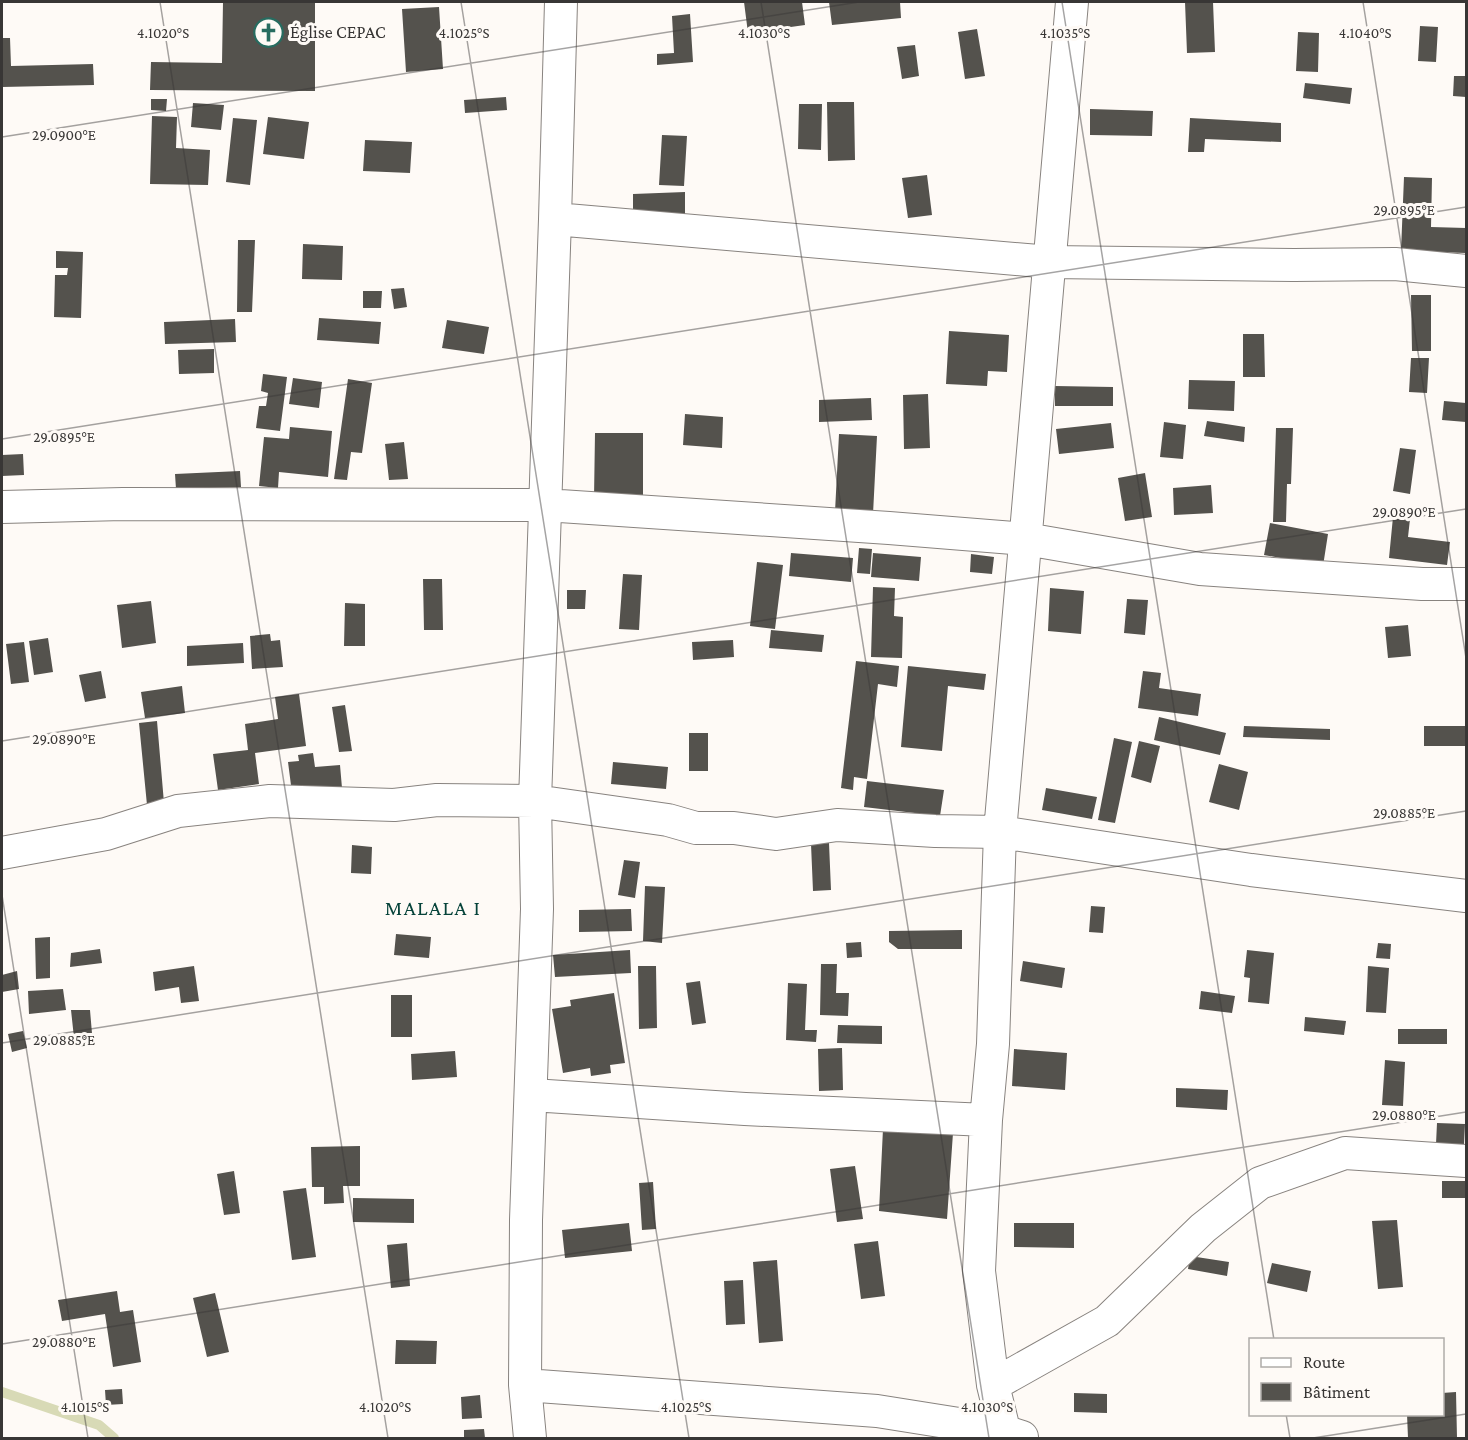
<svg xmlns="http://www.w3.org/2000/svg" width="1468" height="1440" font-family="'Crimson Pro',serif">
	<rect width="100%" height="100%" fill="#fefaf6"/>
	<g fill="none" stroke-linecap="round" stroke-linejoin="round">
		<path stroke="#d8dab6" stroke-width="10" d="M 2,1392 L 99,1425 L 114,1438"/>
	</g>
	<path fill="#54524d" d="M 223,2 L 315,2 L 315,91 L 150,90 L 151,62 L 222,63 Z
		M 744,2 L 802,2 L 805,25 L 748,33 Z
		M 829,2 L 900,2 L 901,18 L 832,25 Z
		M 1185,2 L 1213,2 L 1215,52 L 1187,53 Z
		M 439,7 L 443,69 L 406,72 L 402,9 Z
		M 690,14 L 693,62 L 657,65 L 657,54 L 674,53 L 672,16 Z
		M 1420,26 L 1438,27 L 1436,62 L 1418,61 Z
		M 977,29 L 985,76 L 965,79 L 958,32 Z
		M 1298,32 L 1319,33 L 1318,72 L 1296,71 Z
		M 2,38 L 10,38 L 11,66 L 93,64 L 94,85 L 2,87 Z
		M 915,45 L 919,76 L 902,79 L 897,47 Z
		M 1454,76 L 1466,76 L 1466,97 L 1453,96 Z
		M 1305,83 L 1352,88 L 1350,104 L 1303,98 Z
		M 506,97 L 507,110 L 465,113 L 464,100 Z
		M 151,99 L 167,99 L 166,111 L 151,110 Z
		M 827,102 L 854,102 L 855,160 L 828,161 Z
		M 193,103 L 224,105 L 221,130 L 191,127 Z
		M 799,104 L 822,104 L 821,150 L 798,149 Z
		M 1090,109 L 1153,111 L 1152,136 L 1090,135 Z
		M 152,116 L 177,117 L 176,148 L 210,150 L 208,185 L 150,184 Z
		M 268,117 L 309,122 L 304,159 L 263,154 Z
		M 233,118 L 257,120 L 250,185 L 226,182 Z
		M 1190,118 L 1281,123 L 1281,142 L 1205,139 L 1204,152 L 1188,152 Z
		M 662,135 L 687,136 L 684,186 L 659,185 Z
		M 365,140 L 412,142 L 410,173 L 363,171 Z
		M 927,175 L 932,215 L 908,218 L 902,178 Z
		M 1404,177 L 1432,178 L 1431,227 L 1466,228 L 1466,253 L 1401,251 Z
		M 685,192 L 685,214 L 633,216 L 633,194 Z
		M 238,240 L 255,240 L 252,312 L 237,312 Z
		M 303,244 L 343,246 L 342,280 L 302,279 Z
		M 56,251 L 83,252 L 81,318 L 54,317 L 55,275 L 67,275 L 68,268 L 56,268 Z
		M 404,288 L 407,307 L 394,309 L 391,289 Z
		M 363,291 L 382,291 L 381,308 L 363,308 Z
		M 1411,295 L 1431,295 L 1431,351 L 1412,351 Z
		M 319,318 L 381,322 L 379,344 L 317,340 Z
		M 235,319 L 236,342 L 165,344 L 164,322 Z
		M 447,320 L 489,327 L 484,354 L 442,348 Z
		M 949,331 L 1009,335 L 1007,372 L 988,371 L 987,386 L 946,384 Z
		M 1243,334 L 1264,334 L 1265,377 L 1243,377 Z
		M 214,349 L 214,373 L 179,374 L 178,350 Z
		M 1411,358 L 1429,358 L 1427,393 L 1409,392 Z
		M 263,374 L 287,377 L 280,431 L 256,428 L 259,406 L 266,406 L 268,393 L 261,391 Z
		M 293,378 L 322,382 L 319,408 L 289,404 Z
		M 348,379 L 372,383 L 362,453 L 351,452 L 347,480 L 334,479 Z
		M 1189,380 L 1235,381 L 1234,411 L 1188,409 Z
		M 1055,386 L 1113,387 L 1113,406 L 1055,406 Z
		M 928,394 L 930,448 L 904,449 L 903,395 Z
		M 871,398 L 872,420 L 819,422 L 819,400 Z
		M 1444,401 L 1466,403 L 1466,422 L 1442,420 Z
		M 685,414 L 723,417 L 722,448 L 683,445 Z
		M 1207,421 L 1245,427 L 1244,442 L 1204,436 Z
		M 1164,422 L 1186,425 L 1183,459 L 1160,457 Z
		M 1111,423 L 1114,448 L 1059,454 L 1056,429 Z
		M 290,427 L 332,431 L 328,477 L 279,472 L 278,488 L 259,486 L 264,437 L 289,439 Z
		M 1276,428 L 1293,428 L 1291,484 L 1287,484 L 1286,522 L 1273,522 Z
		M 595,433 L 643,433 L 643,499 L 594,498 Z
		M 839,434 L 877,436 L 873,514 L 835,512 Z
		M 404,442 L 408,479 L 389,480 L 385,444 Z
		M 1400,448 L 1416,450 L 1410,494 L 1393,491 Z
		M 23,454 L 24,475 L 2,476 L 2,455 Z
		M 240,471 L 241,487 L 176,489 L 175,474 Z
		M 1145,473 L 1152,517 L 1125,521 L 1118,478 Z
		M 1211,485 L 1213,513 L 1174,515 L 1173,488 Z
		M 1393,517 L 1410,519 L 1408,537 L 1450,542 L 1447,565 L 1389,558 Z
		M 1270,523 L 1328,534 L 1323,566 L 1264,555 Z
		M 859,548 L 872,549 L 870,574 L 857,573 Z
		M 791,553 L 853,558 L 851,582 L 789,576 Z
		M 873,553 L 921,557 L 919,581 L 871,577 Z
		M 971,554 L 994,557 L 992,574 L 970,572 Z
		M 757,562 L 783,565 L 775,629 L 750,626 Z
		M 623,574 L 642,575 L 639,630 L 619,629 Z
		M 423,579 L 442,579 L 443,630 L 424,630 Z
		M 873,587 L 895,588 L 894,616 L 903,617 L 902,658 L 871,657 Z
		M 1050,588 L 1084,591 L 1081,634 L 1048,631 Z
		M 567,590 L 586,590 L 585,609 L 567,609 Z
		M 1127,599 L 1148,600 L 1145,635 L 1124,633 Z
		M 151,601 L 156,643 L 122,648 L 117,605 Z
		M 345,603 L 365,604 L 365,646 L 344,646 Z
		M 1408,625 L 1411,656 L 1388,658 L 1385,627 Z
		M 771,630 L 824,635 L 822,652 L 769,648 Z
		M 270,634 L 271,641 L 280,640 L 283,667 L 252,669 L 250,636 Z
		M 48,638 L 53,672 L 34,675 L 29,641 Z
		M 733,640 L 734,657 L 693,660 L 692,642 Z
		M 24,642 L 29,682 L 11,684 L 6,644 Z
		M 243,643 L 244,663 L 187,666 L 187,646 Z
		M 856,661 L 899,666 L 897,687 L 878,684 L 867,779 L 854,777 L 853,790 L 841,788 Z
		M 908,666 L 986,674 L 984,690 L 948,686 L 942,751 L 901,747 Z
		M 101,671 L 106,698 L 85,702 L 79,675 Z
		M 1143,671 L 1161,673 L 1159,688 L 1201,694 L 1198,716 L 1138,708 Z
		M 182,686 L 185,713 L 145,718 L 141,692 Z
		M 299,694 L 306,746 L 255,753 L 259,784 L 218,790 L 213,754 L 248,750 L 245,724 L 278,719 L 275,697 Z
		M 345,705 L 352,751 L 339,752 L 332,707 Z
		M 1159,717 L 1226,733 L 1220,755 L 1154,740 Z
		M 157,721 L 164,803 L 147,805 L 139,723 Z
		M 1244,726 L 1330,729 L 1330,740 L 1243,737 Z
		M 1424,726 L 1466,726 L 1466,746 L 1424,746 Z
		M 689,733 L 708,733 L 708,771 L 689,771 Z
		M 1114,738 L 1132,742 L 1115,823 L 1098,820 Z
		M 1139,741 L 1160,746 L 1151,783 L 1131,777 Z
		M 313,753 L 315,767 L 340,765 L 342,788 L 292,793 L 288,762 L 299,761 L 298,755 Z
		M 613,762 L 668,767 L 666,789 L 611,784 Z
		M 1219,764 L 1248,772 L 1239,810 L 1209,802 Z
		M 867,781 L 944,790 L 940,816 L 864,807 Z
		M 1046,788 L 1097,797 L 1092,819 L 1042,810 Z
		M 829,843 L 831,890 L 813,891 L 811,844 Z
		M 352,845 L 372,847 L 371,874 L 351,873 Z
		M 624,860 L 640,862 L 635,898 L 618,895 Z
		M 645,886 L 665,887 L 662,943 L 643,941 Z
		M 1091,906 L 1105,907 L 1103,933 L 1089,932 Z
		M 631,909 L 632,931 L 579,932 L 579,910 Z
		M 962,930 L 962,949 L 898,949 L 889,942 L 889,931 Z
		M 396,934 L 431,937 L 429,958 L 394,955 Z
		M 50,937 L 50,978 L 36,979 L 35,938 Z
		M 861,942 L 862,957 L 847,958 L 846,943 Z
		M 1378,943 L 1391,944 L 1390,959 L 1376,958 Z
		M 100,949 L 102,963 L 70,967 L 71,953 Z
		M 630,950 L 631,973 L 555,977 L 553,955 Z
		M 1247,950 L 1274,953 L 1269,1004 L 1248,1002 L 1250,978 L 1244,977 Z
		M 1023,961 L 1065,968 L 1062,988 L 1020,981 Z
		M 821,964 L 837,964 L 836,993 L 849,993 L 848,1016 L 820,1015 Z
		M 194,966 L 199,1001 L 181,1003 L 179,987 L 155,991 L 153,972 Z
		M 638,966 L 656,966 L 657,1028 L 639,1029 Z
		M 1368,966 L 1389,968 L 1386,1013 L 1366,1012 Z
		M 17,971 L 19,989 L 2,992 L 2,975 Z
		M 700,981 L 706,1023 L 692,1025 L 686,983 Z
		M 788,983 L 807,984 L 805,1030 L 817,1030 L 816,1042 L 786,1040 Z
		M 63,989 L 66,1010 L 29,1014 L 28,991 Z
		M 1201,991 L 1235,996 L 1232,1013 L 1199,1009 Z
		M 614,993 L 625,1063 L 610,1065 L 611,1073 L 591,1076 L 590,1068 L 563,1073 L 552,1009 L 571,1006 L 570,1000 Z
		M 391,995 L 412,995 L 412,1037 L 391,1037 Z
		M 71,1010 L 90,1010 L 93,1045 L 75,1047 Z
		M 1305,1017 L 1346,1021 L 1344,1035 L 1304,1031 Z
		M 838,1025 L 882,1026 L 882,1044 L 837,1043 Z
		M 1398,1029 L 1447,1029 L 1447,1044 L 1398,1044 Z
		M 23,1031 L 27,1048 L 12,1052 L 8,1034 Z
		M 842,1048 L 843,1090 L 819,1091 L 818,1049 Z
		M 1014,1049 L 1067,1053 L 1065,1090 L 1012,1086 Z
		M 455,1051 L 457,1077 L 412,1080 L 411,1054 Z
		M 1385,1060 L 1405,1062 L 1403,1106 L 1382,1105 Z
		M 1176,1088 L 1228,1090 L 1227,1110 L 1176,1107 Z
		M 1437,1123 L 1465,1124 L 1464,1144 L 1436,1144 Z
		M 883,1129 L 953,1133 L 947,1219 L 879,1211 Z
		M 360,1146 L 360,1186 L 343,1186 L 344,1203 L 324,1204 L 324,1187 L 312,1187 L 311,1147 Z
		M 855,1166 L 863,1219 L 837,1222 L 830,1169 Z
		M 234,1171 L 240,1213 L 224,1215 L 217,1174 Z
		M 1442,1181 L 1466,1181 L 1466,1198 L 1442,1198 Z
		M 653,1182 L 656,1229 L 642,1230 L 639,1183 Z
		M 306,1188 L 316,1257 L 292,1260 L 283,1191 Z
		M 353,1198 L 414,1199 L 414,1223 L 353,1222 Z
		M 1397,1220 L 1403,1287 L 1378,1289 L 1372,1221 Z
		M 629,1223 L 632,1251 L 565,1258 L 562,1230 Z
		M 1014,1223 L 1074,1223 L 1074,1248 L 1014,1247 Z
		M 878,1241 L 885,1296 L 861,1299 L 854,1244 Z
		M 407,1243 L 410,1286 L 391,1288 L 387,1245 Z
		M 1190,1256 L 1229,1262 L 1227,1276 L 1188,1269 Z
		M 777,1260 L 783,1341 L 759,1343 L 753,1262 Z
		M 1272,1263 L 1311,1271 L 1307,1292 L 1267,1283 Z
		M 743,1280 L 745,1324 L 726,1325 L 724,1281 Z
		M 117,1291 L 120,1312 L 133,1310 L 141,1362 L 113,1367 L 105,1314 L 62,1321 L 58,1300 Z
		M 215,1293 L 229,1352 L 207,1357 L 193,1298 Z
		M 396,1340 L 437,1341 L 436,1364 L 395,1364 Z
		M 122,1389 L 123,1404 L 106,1405 L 105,1390 Z
		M 1456,1392 L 1457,1438 L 1408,1438 L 1407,1414 L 1442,1414 L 1442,1393 Z
		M 1074,1393 L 1107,1394 L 1107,1413 L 1074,1412 Z
		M 480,1395 L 482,1418 L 462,1419 L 461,1397 Z
		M 484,1429 L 485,1438 L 464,1438 L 464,1430 Z"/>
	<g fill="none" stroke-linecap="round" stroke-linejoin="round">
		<defs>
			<path id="minor" d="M 555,219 L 1050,262 L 1294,265 L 1395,264 L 1466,271
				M 2,507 L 123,504 L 545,505 L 889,528 L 1026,539 L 1200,569 L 1422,584 L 1466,584
				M 2,853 L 106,834 L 178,811 L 270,801 L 394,805 L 437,800 L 535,801 L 668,820 L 696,828 L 734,828 L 776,834 L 837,825 L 935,831 L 1000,832 L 1251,870 L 1466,896
				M 532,1095 L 745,1109 L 986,1120
				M 525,1385 L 877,1411 L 1003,1431 L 1022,1437
				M 993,1385 L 1107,1321 L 1203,1228 L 1260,1183 L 1345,1153 L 1466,1161
				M 530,1438 L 525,1385 L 526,1220 L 537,909 L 535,801 L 555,219 L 561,2
				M 1006,1438 L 993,1385 L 979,1271 L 986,1120 L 993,1044 L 1000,832 L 1072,2"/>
		</defs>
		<use href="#minor" stroke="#88837f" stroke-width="34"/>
		<use href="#minor" stroke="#fff" stroke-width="32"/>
	</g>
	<path fill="none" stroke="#383635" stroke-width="1.5" stroke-opacity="0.45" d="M 160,2 L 388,1438M 461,2 L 689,1438M 761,2 L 989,1438M 1062,2 L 1274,1340M 1363,2 L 1466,658M 2,137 L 859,2M 2,439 L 1466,207M 2,741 L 1466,509M 2,895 L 88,1438M 2,1043 L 1466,811M 2,1344 L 1466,1112M 1286,1414 L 1290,1438M 1313,1438 L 1466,1414"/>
	<defs>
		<symbol id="church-ring" viewBox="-11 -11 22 22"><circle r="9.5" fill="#fefaf6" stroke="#276c60" stroke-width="1.5"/><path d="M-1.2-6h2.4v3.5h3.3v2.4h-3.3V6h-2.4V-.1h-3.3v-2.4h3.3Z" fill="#276c60"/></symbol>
	</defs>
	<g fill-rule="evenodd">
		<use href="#church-ring" x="252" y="16" width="33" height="33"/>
	</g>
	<g text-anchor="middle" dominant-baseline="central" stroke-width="6" stroke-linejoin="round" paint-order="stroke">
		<g font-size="18" fill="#383635" stroke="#fefaf6" text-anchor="start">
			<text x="290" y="32">Église CEPAC</text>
		</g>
		<g font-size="21" letter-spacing="1.5" fill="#06433a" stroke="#fefaf6">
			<text x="433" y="908">MALALA I</text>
		</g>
	</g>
	<g font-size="15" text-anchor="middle" fill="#383635" stroke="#fefaf6" stroke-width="6" stroke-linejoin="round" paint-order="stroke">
		<text x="163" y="38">4.1020°S</text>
		<text x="464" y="38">4.1025°S</text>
		<text x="764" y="38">4.1030°S</text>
		<text x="1065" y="38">4.1035°S</text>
		<text x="1365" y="38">4.1040°S</text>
		<text x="64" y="140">29.0900°E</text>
		<text x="1404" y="215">29.0895°E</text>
		<text x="64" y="442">29.0895°E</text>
		<text x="1404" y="517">29.0890°E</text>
		<text x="64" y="744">29.0890°E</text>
		<text x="1404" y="818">29.0885°E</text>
		<text x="64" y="1045">29.0885°E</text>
		<text x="1404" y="1120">29.0880°E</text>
		<text x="64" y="1347">29.0880°E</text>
		<text x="85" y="1412">4.1015°S</text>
		<text x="385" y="1412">4.1020°S</text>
		<text x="686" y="1412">4.1025°S</text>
		<text x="987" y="1412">4.1030°S</text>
	</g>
	<rect width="1468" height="1440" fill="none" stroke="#383635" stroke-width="6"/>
	<rect x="1249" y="1338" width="195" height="78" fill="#fefaf6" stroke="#afaca9" stroke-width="1.5"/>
	<rect x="1261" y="1358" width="30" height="9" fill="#ffffff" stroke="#afaca9" stroke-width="1.5"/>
	<text x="1303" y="1368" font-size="18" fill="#383635">Route</text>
	<rect x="1261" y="1383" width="30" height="18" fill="#54524d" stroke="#afaca9" stroke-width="1.5"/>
	<text x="1303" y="1398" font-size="18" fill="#383635">Bâtiment</text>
</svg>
